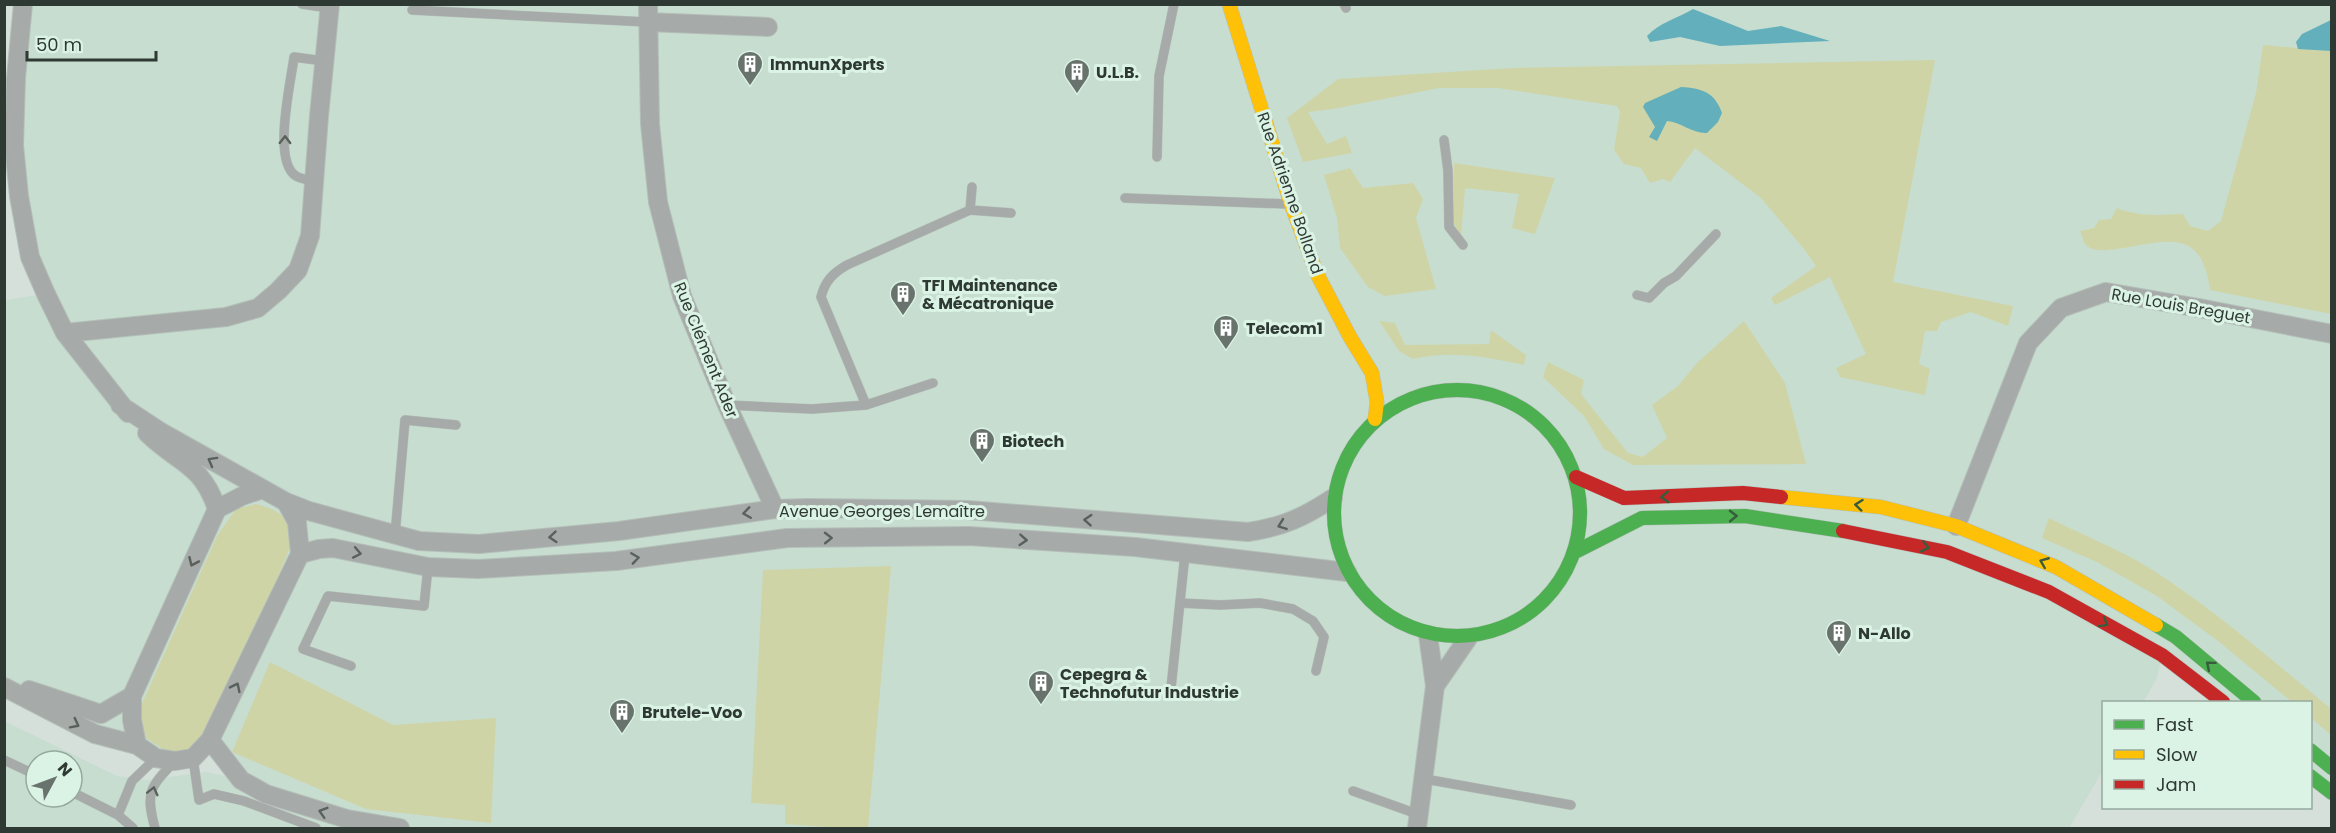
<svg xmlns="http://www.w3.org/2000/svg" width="2336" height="833" font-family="Poppins,sans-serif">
	<rect width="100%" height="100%" fill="#d4e0d9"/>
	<path fill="#c7ddd0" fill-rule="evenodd" d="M 23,5 L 2331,5 L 2331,793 L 2311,776 L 2310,702 L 2223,702 L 2162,656 L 2156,680 L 2143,702 L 2104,702 L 2103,770 L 2069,828 L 5,828 L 4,721 L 117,776 L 147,780 L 207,772 L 240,780 L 211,740 L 175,761 L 5,687 L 5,300 L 45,294 L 19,196 ZM 36,761 L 72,761 L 72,797 L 36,797 Z"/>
	<path fill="#cfd4a7" d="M 2263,45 L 2331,51 L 2331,314 L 2210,290 C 2201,225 2166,242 2116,249 C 2106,250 2093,253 2085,244 C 2083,241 2082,234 2080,231 L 2094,228 L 2099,220 L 2111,219 L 2117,208 C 2139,217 2159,215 2183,214 L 2190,226 L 2208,231 L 2221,221 L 2256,93 Z
		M 1935,60 L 1893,282 L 2013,306 L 2008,326 L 1971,312 L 1941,322 L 1937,331 L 1925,331 L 1919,364 L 1930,369 L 1925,395 L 1840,377 L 1836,368 L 1866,354 L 1830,277 L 1775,305 L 1771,298 L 1816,266 L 1804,249 L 1761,198 L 1695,148 L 1670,182 L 1663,179 L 1650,183 L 1641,168 L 1624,164 L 1614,150 L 1620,112 L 1617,106 L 1498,88 L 1439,88 L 1333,109 L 1308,112 L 1327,144 L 1346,136 L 1352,153 L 1303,162 L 1287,118 L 1338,79 L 1513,68 Z
		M 1454,163 L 1555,178 L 1535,234 L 1512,228 L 1519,194 L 1465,188 L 1461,236 L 1454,224 Z
		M 1350,168 L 1363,188 L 1413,183 L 1423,199 L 1416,218 L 1436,289 L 1385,296 L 1368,287 L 1340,248 L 1337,218 L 1324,175 Z
		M 1379,321 L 1395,323 L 1405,345 L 1489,344 L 1491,330 L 1526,355 L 1524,365 C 1485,357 1453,350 1413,359 L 1399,351 Z
		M 1744,321 L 1785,383 L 1806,464 L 1633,465 L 1604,449 L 1584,416 L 1543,377 L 1548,362 L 1584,380 L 1581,394 L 1628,453 L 1643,457 L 1667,438 L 1652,405 L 1678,386 L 1698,362 Z
		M 256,504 L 272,509 L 283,516 L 290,529 L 290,548 L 271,593 L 197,749 L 169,753 L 143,736 L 140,708 L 217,536 L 236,509 Z
		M 2049,518 C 2082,535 2119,549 2151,569 C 2215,610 2273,661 2331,709 L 2331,735 L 2311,718 L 2310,702 L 2292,702 L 2218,641 L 2157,596 L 2097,562 L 2042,538 Z
		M 891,566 L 868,828 L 839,828 L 785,824 L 785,805 L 751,803 L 763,570 Z
		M 270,662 L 393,725 L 496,718 L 491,823 L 366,809 L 232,752 Z"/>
	<path fill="#63b0bc" d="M 1693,9 L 1748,31 L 1781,26 L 1830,41 L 1720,46 L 1680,37 L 1650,42 L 1647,36 C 1659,23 1678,18 1693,9 Z
		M 2331,20 L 2331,51 L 2298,49 L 2296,42 L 2302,34 Z
		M 1681,87 C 1701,88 1715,92 1722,113 L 1718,122 L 1707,133 C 1693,134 1681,122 1667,121 L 1657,141 L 1649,137 L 1655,127 L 1643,107 L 1645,103 Z"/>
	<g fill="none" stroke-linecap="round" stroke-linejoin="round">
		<defs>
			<path id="lane" d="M 302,4 L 329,8
				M 1344,4 L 1346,8
				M 412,10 L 647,22
				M 1444,140 L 1448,171 L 1449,227 L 1463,245
				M 1157,157 L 1159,76 L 1174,4
				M 314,181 C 309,180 301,179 296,176 C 272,161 291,82 294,57 L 324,61
				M 1125,198 L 1287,204
				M 970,210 L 1011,213
				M 1637,295 L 1649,298 L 1664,283 L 1676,276 L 1716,234
				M 727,405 L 812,409 L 866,405 L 933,383
				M 866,405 L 821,297 C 825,281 833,273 847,265 L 970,210 L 972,187
				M 395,535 L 405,420 L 456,425
				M 1180,603 L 1220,605 L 1260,603 L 1293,609 L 1313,621 L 1324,637 L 1316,671
				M 351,666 L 303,649 L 328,596 L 424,606 L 428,567
				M 1171,688 L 1185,554
				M 193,758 L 199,800 L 214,794 L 244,801 L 316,828
				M 4,760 L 36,775
				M 1425,779 L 1571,805
				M 1353,791 L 1420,815
				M 72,792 L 118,815 L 133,828
				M 118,815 L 132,781 L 156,758
				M 155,828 C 145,792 150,787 175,761"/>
			<path id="street" d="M 23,4 L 16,78 L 14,145 L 19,196 L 30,257 L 46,294 L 65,333 L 128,413
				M 648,4 L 650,124 L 658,202 L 682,296 L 727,405 L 775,509
				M 647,22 L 768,27
				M 65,333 L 226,317 L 258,308 L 278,291 L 298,270 L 310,236 L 319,116 L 330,4
				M 120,405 L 161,432 L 286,502 L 309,511 L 419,541 L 479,544 L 619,531 L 775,509 L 808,508 L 968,510 L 1248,532 C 1283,527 1304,517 1333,498
				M 147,433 C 178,464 201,462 217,509
				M 1956,526 L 2028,343 L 2061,308 L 2106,292 L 2199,308 L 2332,334
				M 300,554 L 319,549 L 333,548 L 428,567 L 478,569 L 616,561 L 787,538 L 969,536 L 1135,547 L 1347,572
				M 1435,686 L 1468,638
				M 4,687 L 95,734 L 137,745 L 156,758 L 175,761 L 193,758 L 210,740 L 300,554 L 297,522 L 286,502
				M 29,690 L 101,714 L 132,696
				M 210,740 L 241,780 L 266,794 L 347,819 L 400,828
				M 137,745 L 132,720 L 132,696 L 217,509 L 242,496 L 263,489
				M 1417,828 L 1435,686 L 1428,635"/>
			<path id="fast" d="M1334 513a123 123 0 1 1 246 0a123 123 0 1 1-246 0Z
				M 1577,551 L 1642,518 L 1745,516 L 1843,531
				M 2156,625 L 2176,637 L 2254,702
				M 2310,750 L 2332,768
				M 2310,776 L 2332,793"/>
			<path id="slow" d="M 1229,4 L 1291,204 L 1317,274 L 1350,337 L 1372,373 L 1377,402 L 1375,419
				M 1781,497 L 1881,507 L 1956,526 L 2056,567 L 2156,625"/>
			<path id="jam" d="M 1576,477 L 1624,498 L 1743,493 L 1781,497
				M 1843,531 L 1947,552 L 2049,592 L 2162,655 L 2223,702"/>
		</defs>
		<use href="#lane" stroke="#b4beb8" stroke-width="10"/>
		<use href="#street" stroke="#b4beb8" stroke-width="20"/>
		<use href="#fast" stroke="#b4beb8" stroke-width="15"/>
		<use href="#slow" stroke="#b4beb8" stroke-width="15"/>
		<use href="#jam" stroke="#b4beb8" stroke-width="15"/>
		<use href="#lane" stroke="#a6aba9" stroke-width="9"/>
		<use href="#street" stroke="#a6aba9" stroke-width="18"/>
		<use href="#fast" stroke="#4caf50" stroke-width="14"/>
		<use href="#slow" stroke="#ffc107" stroke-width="14"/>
		<use href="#jam" stroke="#c62828" stroke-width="14"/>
	</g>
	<defs><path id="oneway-chevron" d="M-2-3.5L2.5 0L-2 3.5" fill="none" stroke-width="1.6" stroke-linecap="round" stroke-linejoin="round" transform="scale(1.5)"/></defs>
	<g stroke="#59615c">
		<use href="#oneway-chevron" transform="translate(285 140) rotate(-89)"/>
		<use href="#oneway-chevron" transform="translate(212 461) rotate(-151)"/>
		<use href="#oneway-chevron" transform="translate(747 513) rotate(172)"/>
		<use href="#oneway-chevron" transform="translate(1088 520) rotate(-176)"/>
		<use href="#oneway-chevron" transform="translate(1282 525) rotate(160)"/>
		<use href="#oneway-chevron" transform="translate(553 537) rotate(175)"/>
		<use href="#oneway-chevron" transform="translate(828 538) rotate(-1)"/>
		<use href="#oneway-chevron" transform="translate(1023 540) rotate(4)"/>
		<use href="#oneway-chevron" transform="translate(357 553) rotate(11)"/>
		<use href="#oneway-chevron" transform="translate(635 558) rotate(-8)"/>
		<use href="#oneway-chevron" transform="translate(193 562) rotate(114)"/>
		<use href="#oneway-chevron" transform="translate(236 687) rotate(-64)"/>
		<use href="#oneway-chevron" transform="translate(75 724) rotate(27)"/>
		<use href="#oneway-chevron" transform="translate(153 791) rotate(-76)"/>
		<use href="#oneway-chevron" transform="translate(323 812) rotate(-163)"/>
	</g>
	<g stroke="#385c3c">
		<use href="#oneway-chevron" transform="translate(1665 497) rotate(177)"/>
		<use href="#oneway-chevron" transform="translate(1859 505) rotate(-174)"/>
		<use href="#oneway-chevron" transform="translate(1733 516) rotate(-1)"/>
		<use href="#oneway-chevron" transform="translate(1925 547) rotate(13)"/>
		<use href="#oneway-chevron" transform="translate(2044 562) rotate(-158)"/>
		<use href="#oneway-chevron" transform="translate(2104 623) rotate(29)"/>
		<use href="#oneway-chevron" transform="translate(2210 665) rotate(-140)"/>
	</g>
	<defs>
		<symbol id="building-pin" viewBox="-11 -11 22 30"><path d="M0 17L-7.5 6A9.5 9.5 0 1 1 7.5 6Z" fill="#69736d" stroke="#dbf3e5"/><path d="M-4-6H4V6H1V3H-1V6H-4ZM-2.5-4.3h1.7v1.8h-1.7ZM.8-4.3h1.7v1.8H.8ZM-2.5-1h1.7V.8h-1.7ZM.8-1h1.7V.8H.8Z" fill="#fff"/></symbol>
	</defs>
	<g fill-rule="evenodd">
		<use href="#building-pin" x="735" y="49" width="30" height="40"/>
		<use href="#building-pin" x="1062" y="57" width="30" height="40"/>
		<use href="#building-pin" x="888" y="279" width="30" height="40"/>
		<use href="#building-pin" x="1211" y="313" width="30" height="40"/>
		<use href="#building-pin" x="967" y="426" width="30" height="40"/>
		<use href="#building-pin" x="1824" y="618" width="30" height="40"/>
		<use href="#building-pin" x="1026" y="668" width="30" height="40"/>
		<use href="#building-pin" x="607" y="697" width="30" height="40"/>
	</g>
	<g text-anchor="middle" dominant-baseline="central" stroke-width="6" stroke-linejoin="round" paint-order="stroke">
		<g font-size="16" font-weight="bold" fill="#2f3933" stroke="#dbf3e5" text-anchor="start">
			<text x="770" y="64">ImmunXperts</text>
			<text x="1096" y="72">U.L.B.</text>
			<text x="922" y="285">TFI Maintenance<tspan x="922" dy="18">&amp; Mécatronique</tspan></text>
			<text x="1246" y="328">Telecom1</text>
			<text x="1002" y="441">Biotech</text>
			<text x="1858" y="633">N-Allo</text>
			<text x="1060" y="674">Cepegra &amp;<tspan x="1060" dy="18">Technofutur Industrie</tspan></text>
			<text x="642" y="712">Brutele-Voo</text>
		</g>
		<g font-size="16" fill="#2f3933" stroke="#dbf3e5">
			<text transform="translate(1290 193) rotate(71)">Rue Adrienne Bolland</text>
			<text transform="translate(2181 306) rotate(10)">Rue Louis Breguet</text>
			<text transform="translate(706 350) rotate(68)">Rue Clément Ader</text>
			<text x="882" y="511">Avenue Georges Lemaître</text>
		</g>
	</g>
	<rect width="2336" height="833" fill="none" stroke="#2f3933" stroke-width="12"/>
	<rect x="2102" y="701" width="210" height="108" fill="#dbf3e5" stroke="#96a99e" stroke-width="1.5"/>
	<rect x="2114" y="720" width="30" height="9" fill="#4caf50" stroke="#96a99e" stroke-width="1.5"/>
	<text x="2156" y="731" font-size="18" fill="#2f3933">Fast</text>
	<rect x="2114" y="750" width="30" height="9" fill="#ffc107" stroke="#96a99e" stroke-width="1.5"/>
	<text x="2156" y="761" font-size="18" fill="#2f3933">Slow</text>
	<rect x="2114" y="780" width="30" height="9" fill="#c62828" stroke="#96a99e" stroke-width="1.5"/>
	<text x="2156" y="791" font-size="18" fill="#2f3933">Jam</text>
	<g transform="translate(54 779) rotate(49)"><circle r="28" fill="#dbf3e5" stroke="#96a99e" stroke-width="1.5"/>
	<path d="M0-4.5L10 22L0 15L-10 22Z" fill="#69736d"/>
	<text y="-9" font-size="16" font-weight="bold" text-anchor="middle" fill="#2f3933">N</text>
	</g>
	<path d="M27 51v9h129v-9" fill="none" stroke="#2f3933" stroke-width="3"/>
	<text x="36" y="51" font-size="18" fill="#2f3933" stroke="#dbf3e5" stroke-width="4.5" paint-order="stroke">50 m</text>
</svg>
